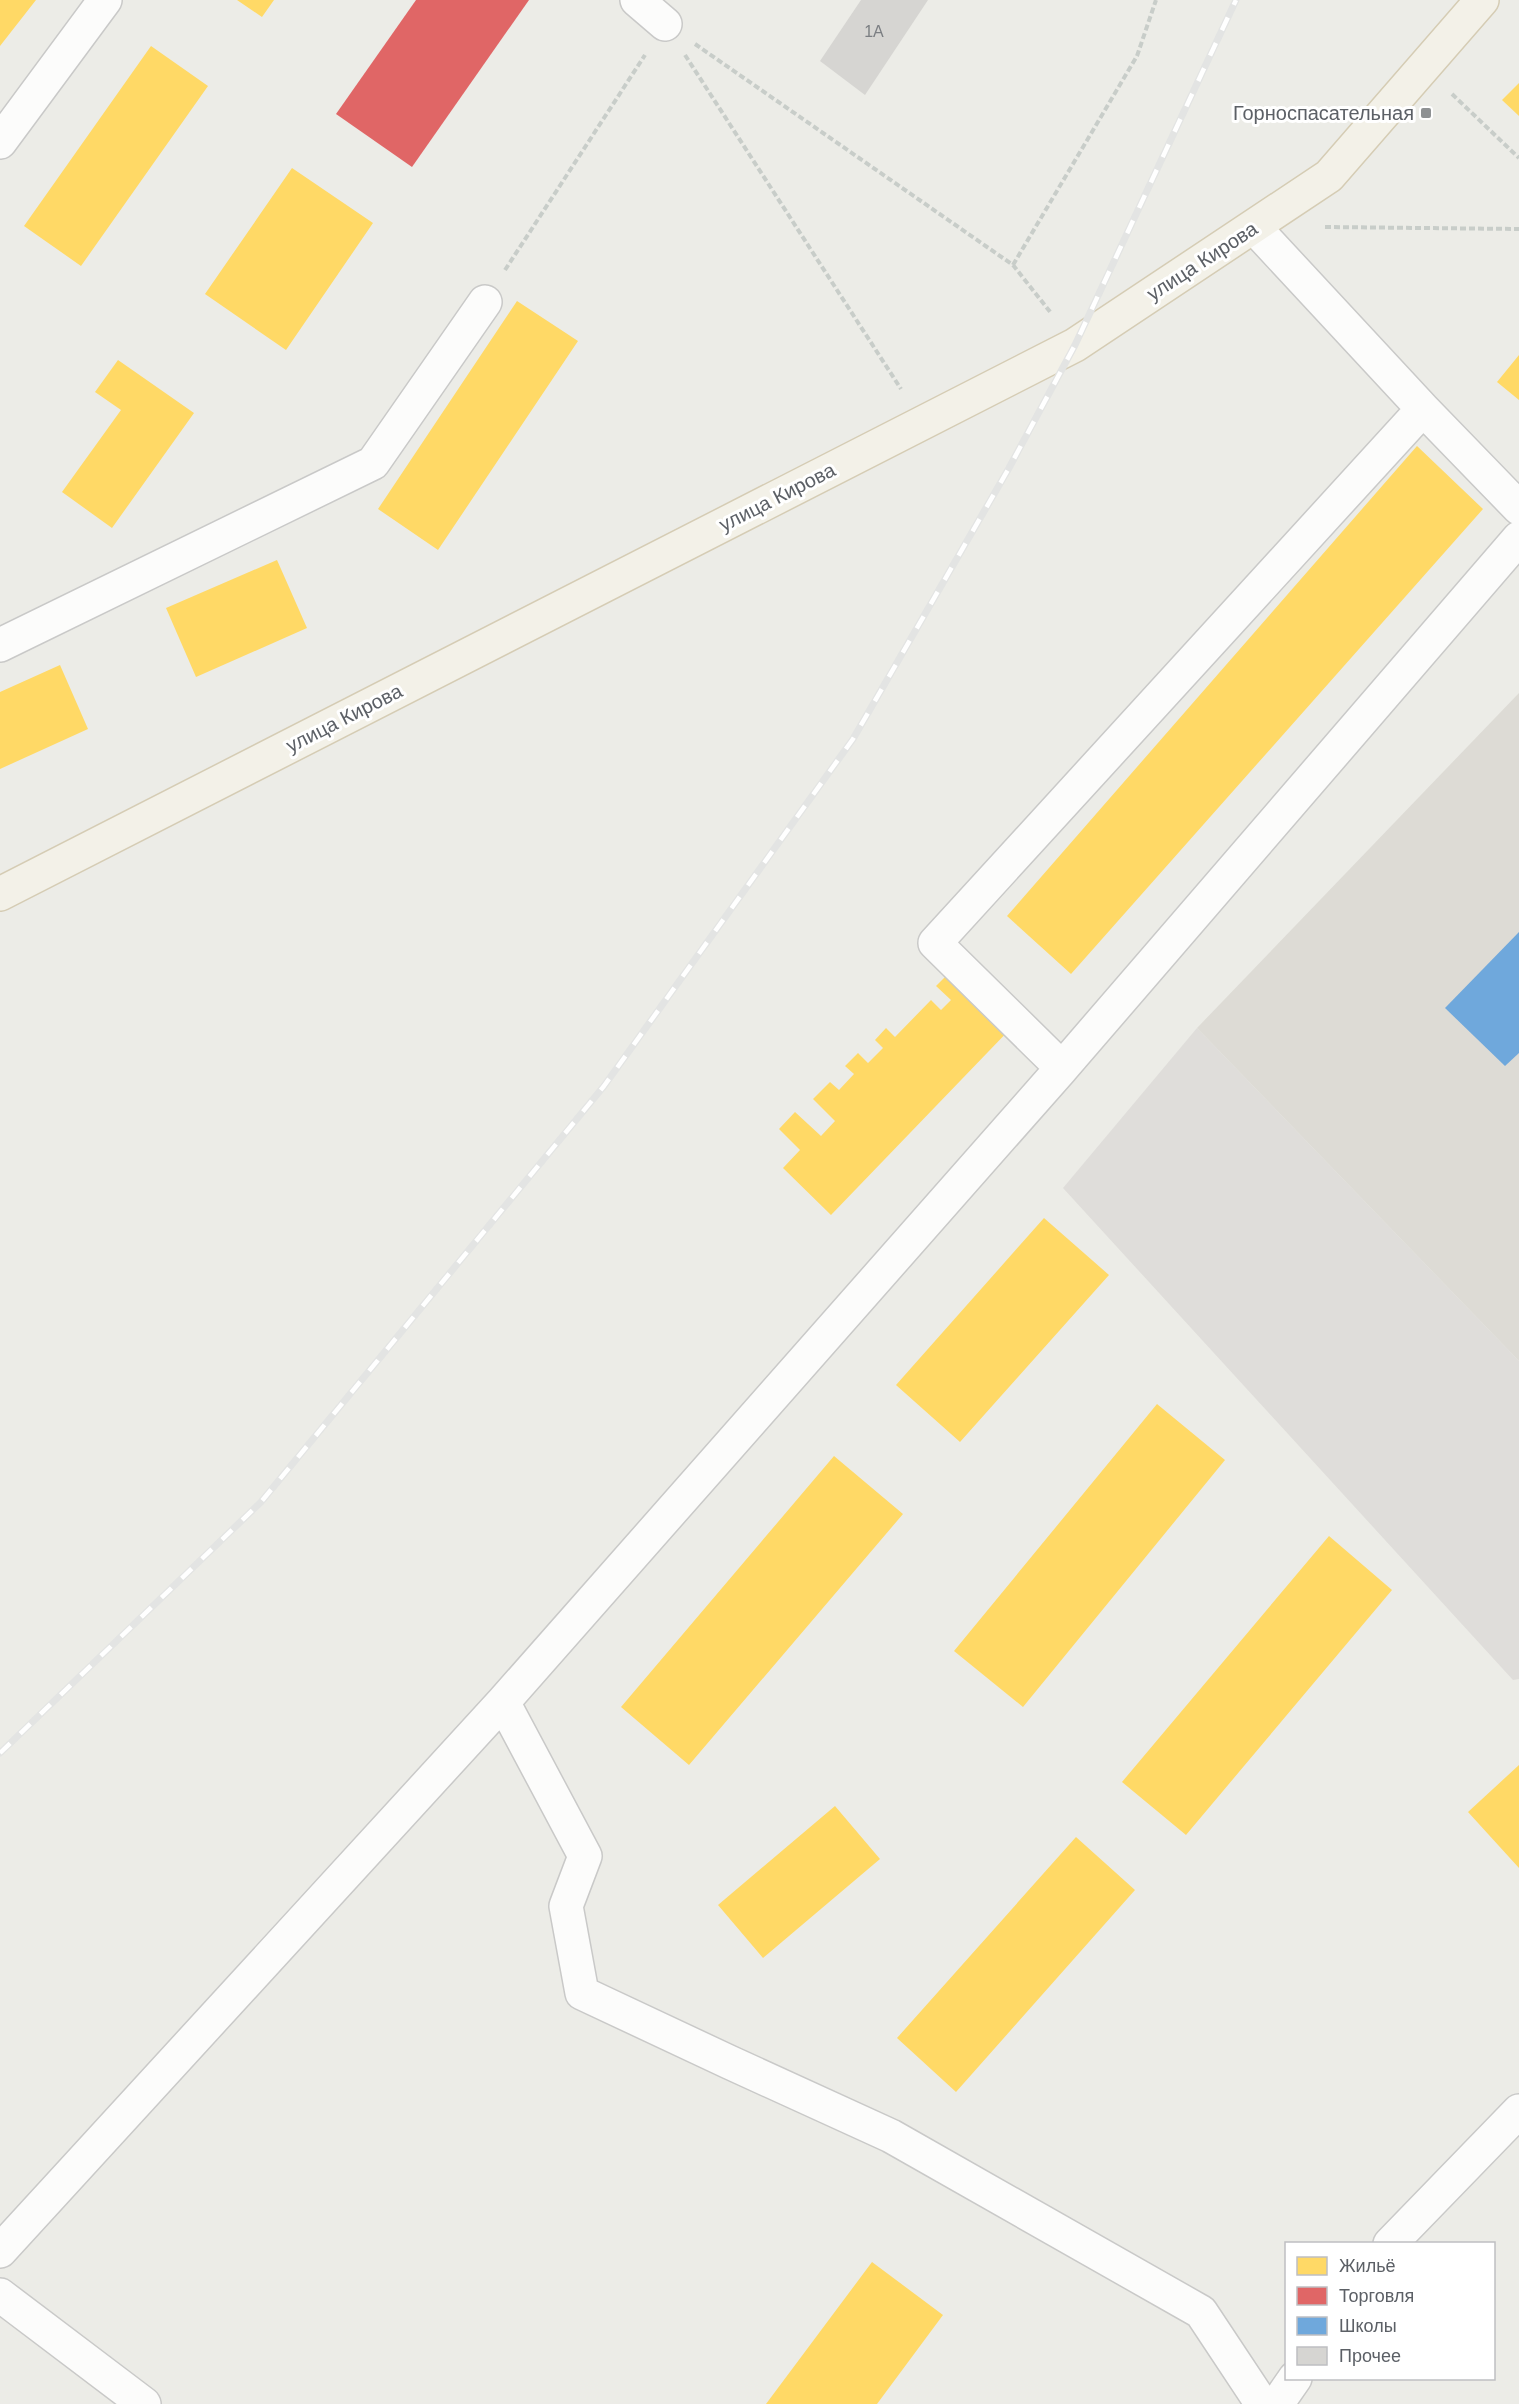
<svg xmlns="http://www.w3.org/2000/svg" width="1519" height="2404" font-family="Arial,sans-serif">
	<rect width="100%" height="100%" fill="#ecece7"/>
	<path fill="#dfddda" d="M 1197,1028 L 1519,1361 L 1519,1679 L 1513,1680 L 1063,1188 Z"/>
	<path fill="#dddbd5" d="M 1519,693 L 1519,1361 L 1197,1028 Z"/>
	<path fill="#ffd966" d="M 0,0 L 36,0 L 0,46 Z
		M 237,0 L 274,0 L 262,17 Z
		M 151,46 L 208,86 L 81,266 L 24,226 Z
		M 1519,83 L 1519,116 L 1502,100 Z
		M 292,168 L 373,223 L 286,350 L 205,294 Z
		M 517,301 L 578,341 L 438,550 L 378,509 Z
		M 1519,355 L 1519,400 L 1497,382 Z
		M 118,360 L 194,413 L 112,528 L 62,492 L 121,410 L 95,392 Z
		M 1417,446 L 1483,509 L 1071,974 L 1007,916 Z
		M 277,560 L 307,628 L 196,677 L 166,608 Z
		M 60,665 L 88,729 L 0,769 L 0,692 Z
		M 954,968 L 1014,1025 L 831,1215 L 783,1168 L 800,1150 L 779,1129 L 795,1112 L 821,1136 L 835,1121 L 813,1099 L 830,1082 L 839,1090 L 854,1074 L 845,1066 L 858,1053 L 868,1063 L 883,1048 L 875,1040 L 886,1028 L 895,1037 L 931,1000 L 941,1010 L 951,1000 L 936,986 Z
		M 1044,1218 L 1109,1275 L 960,1442 L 896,1385 Z
		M 1157,1404 L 1225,1460 L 1023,1707 L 954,1651 Z
		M 834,1456 L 903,1514 L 689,1765 L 621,1707 Z
		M 1329,1536 L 1392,1590 L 1186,1835 L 1122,1782 Z
		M 1519,1765 L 1519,1868 L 1468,1812 Z
		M 835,1806 L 880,1859 L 763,1958 L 718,1905 Z
		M 1076,1837 L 1135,1890 L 956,2092 L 897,2038 Z
		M 872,2262 L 943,2315 L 877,2404 L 766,2404 Z"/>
	<path fill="#e06666" d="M 416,0 L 529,0 L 412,167 L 336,114 Z"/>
	<path fill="#6fa8dc" d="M 1519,932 L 1519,1053 L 1505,1066 L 1445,1008 Z"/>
	<path fill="#d6d5d2" d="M 861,0 L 928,0 L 865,95 L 820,61 Z"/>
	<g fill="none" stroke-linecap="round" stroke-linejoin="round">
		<defs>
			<path id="minor" d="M 637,0 L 665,24
				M 0,142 L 105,0
				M 1254,227 L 1423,409 L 1519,508
				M 1423,409 L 935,943 L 1062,1068 L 1519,538
				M 0,645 L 373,463 L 485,302
				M 503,1702 L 585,1856 L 566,1906 L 582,1993 L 729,2062 L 891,2136 L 1201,2312 L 1262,2404
				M 1390,2244 L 1519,2111
				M 0,2251 L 503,1702 L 1062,1068
				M 0,2295 L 144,2404
				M 1277,2404 L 1295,2378"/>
			<path id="major" d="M 0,894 L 1075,345 L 1329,176 L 1482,0"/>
		</defs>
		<use href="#minor" stroke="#c9c9c8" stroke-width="36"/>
		<use href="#major" stroke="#d5ccb4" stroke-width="36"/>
		<path stroke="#c8cdc9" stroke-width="4" stroke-dasharray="6 3" stroke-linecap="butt" d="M 695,44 L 1013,265 L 1051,313
			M 685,55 L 901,389
			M 1452,94 L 1519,158
			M 1325,227 L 1519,229
			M 1013,265 L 1137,56 L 1156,0
			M 505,270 L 645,55"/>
		<use href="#minor" stroke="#fcfcfb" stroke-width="33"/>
		<use href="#major" stroke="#f3f1e8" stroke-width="33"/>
		<defs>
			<path id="rail" d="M 0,1753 L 261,1502 L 604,1086 L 853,739 L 1009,468 L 1075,345 L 1236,0"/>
		</defs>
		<use href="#rail" stroke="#e3e4e3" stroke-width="7"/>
		<use href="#rail" stroke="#fff" stroke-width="4.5" stroke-dasharray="14" stroke-linecap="butt"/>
	</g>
	<rect fill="#8e9193" stroke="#fff" stroke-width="2" x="1420" y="107" width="12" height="12" rx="3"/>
	<g text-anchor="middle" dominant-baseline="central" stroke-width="6" stroke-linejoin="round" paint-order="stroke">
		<g font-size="16" fill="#7b7e82">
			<text x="874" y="31">1А</text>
		</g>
		<g font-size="20" fill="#5c6066" stroke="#fff" text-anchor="end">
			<text x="1414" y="113">Горноспасательная</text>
		</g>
		<g font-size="20" fill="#5c6066" stroke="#fff">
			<text transform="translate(1202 261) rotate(-33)">улица Кирова</text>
			<text transform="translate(777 497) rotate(-27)">улица Кирова</text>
			<text transform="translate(344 718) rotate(-27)">улица Кирова</text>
		</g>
	</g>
	<rect x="1285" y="2242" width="210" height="138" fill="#ffffff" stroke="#bebfc2" stroke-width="1.5"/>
	<rect x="1297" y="2257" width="30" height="18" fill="#ffd966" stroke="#bebfc2" stroke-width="1.5"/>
	<text x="1339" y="2272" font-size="18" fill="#5c6066">Жильё</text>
	<rect x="1297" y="2287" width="30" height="18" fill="#e06666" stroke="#bebfc2" stroke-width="1.5"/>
	<text x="1339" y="2302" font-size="18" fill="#5c6066">Торговля</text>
	<rect x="1297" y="2317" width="30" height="18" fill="#6fa8dc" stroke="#bebfc2" stroke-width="1.5"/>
	<text x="1339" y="2332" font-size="18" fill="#5c6066">Школы</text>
	<rect x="1297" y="2347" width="30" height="18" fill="#d6d5d2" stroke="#bebfc2" stroke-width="1.5"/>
	<text x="1339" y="2362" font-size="18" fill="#5c6066">Прочее</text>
</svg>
